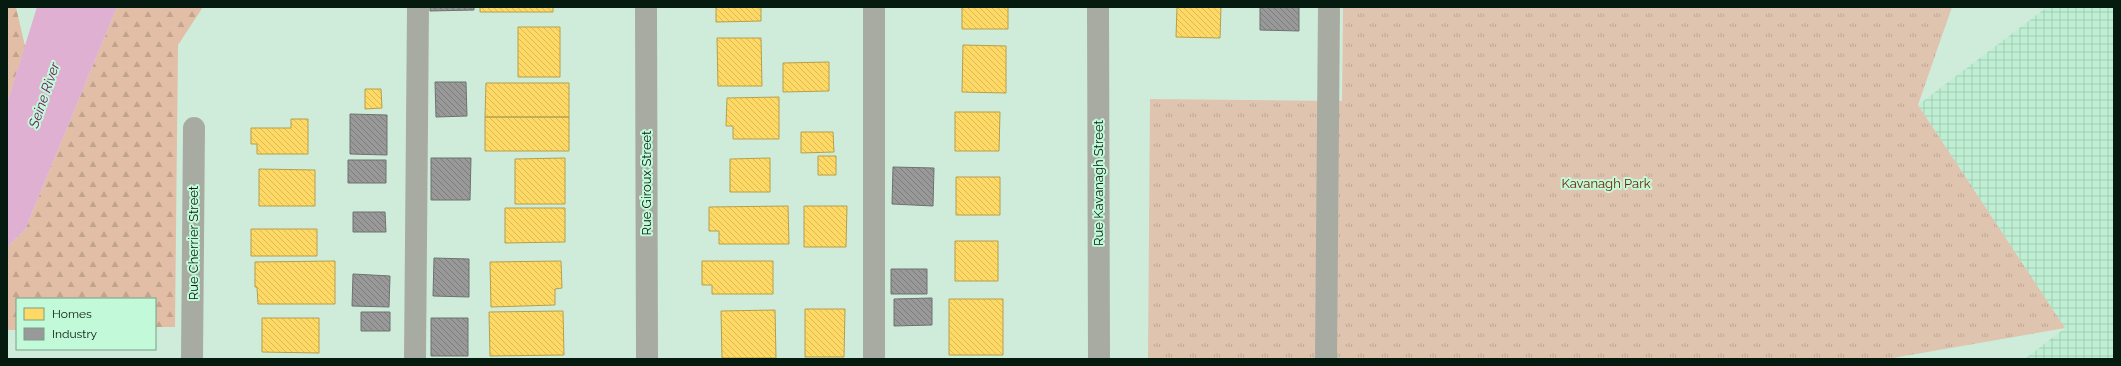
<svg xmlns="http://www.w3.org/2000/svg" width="2121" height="366" font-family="Raleway,sans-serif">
	<defs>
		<pattern id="industrial-grid" width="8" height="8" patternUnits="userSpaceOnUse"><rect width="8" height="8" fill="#beefd3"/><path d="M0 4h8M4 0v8" fill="none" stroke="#a2ccb4"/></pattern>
		<pattern id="forest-firs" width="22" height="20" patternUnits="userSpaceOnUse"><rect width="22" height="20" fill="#e3bea6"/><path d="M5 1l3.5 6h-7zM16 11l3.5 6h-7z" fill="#c1a38e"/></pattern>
		<pattern id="park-tufts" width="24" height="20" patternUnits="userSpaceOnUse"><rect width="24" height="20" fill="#dfc4b0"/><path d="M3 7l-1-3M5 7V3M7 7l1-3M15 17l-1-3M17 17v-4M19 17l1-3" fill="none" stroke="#bea896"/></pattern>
		<pattern id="homes-back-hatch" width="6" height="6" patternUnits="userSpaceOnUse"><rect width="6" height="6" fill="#ffd966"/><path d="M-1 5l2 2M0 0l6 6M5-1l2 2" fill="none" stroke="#d9ba57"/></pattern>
		<pattern id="industry-back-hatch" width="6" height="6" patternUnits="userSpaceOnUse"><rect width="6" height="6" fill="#999"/><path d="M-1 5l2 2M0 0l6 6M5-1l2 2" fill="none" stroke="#7b7c7b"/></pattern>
	</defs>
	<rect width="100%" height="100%" fill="#cfecdb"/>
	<path fill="url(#industrial-grid)" d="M 2047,7 L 2114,7 L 2114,359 L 2025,359 L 2065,328 L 1918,105 Z"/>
	<path fill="url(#forest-firs)" d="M 7,7 L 16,7 L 25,46 L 7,103 Z
		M 117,7 L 203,7 L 178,45 L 175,327 L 155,327 L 155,299 L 17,299 L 17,330 L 7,330 L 7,247 L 25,230 Z"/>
	<path fill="url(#park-tufts)" d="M 1343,7 L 1952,7 L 1918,105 L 2065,328 L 1887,359 L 1148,359 L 1150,99 L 1342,101 Z"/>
	<path fill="#dfb0d2" d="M 37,7 L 117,7 L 25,230 L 7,247 L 7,103 Z"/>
	<path fill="url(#homes-back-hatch)" stroke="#b4a04c" d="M 480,7 L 553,7 L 553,12 L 480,12 Z
		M 716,7 L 761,7 L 761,21 L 716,22 Z
		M 962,7 L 1008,7 L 1008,29 L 962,29 Z
		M 1177,7 L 1221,7 L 1220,38 L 1176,37 Z
		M 518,27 L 560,27 L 560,77 L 518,77 Z
		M 717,38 L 761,38 L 762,86 L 718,86 Z
		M 963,45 L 1006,46 L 1006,93 L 962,92 Z
		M 829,62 L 829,91 L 783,92 L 783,63 Z
		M 486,83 L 569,83 L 569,117 L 485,117 Z
		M 365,89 L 381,89 L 382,108 L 365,109 Z
		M 779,97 L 779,139 L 733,139 L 733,126 L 726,126 L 727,98 Z
		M 955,112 L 1000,112 L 999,151 L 955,151 Z
		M 485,117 L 569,117 L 569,151 L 485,151 Z
		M 291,119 L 308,119 L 308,154 L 257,154 L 257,144 L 251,144 L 251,128 L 291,128 Z
		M 801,132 L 833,132 L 834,152 L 801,153 Z
		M 818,156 L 836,156 L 836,175 L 818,175 Z
		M 565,158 L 565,204 L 515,204 L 515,159 Z
		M 770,158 L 770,192 L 730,192 L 730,159 Z
		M 259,169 L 315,170 L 315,206 L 259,206 Z
		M 956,177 L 1000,177 L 1000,215 L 956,215 Z
		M 788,206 L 789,244 L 719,244 L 719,231 L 709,231 L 709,207 Z
		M 804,206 L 847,206 L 846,247 L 804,247 Z
		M 505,208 L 565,208 L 565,242 L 505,243 Z
		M 251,229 L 317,229 L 317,256 L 251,256 Z
		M 955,241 L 998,241 L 998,281 L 955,281 Z
		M 335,261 L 335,304 L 258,304 L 257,287 L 255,287 L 255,262 Z
		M 561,261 L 562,288 L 555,289 L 555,305 L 491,307 L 490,262 Z
		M 702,261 L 773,261 L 773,294 L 712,294 L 712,285 L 702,285 Z
		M 949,299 L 1003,299 L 1003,355 L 949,355 Z
		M 805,309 L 845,309 L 844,357 L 805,357 Z
		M 775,310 L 776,358 L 722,358 L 721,311 Z
		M 563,311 L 564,355 L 490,356 L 489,312 Z
		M 262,318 L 319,318 L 319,353 L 262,352 Z"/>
	<path fill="url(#industry-back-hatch)" stroke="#6d7370" d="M 430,7 L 474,7 L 474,10 L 430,11 Z
		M 1260,7 L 1299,7 L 1299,31 L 1260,30 Z
		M 435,82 L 466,82 L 467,116 L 436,117 Z
		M 350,114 L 387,115 L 387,155 L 350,154 Z
		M 431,158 L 471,158 L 470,200 L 431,200 Z
		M 348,160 L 386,160 L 386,183 L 348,183 Z
		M 893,167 L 934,168 L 933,206 L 892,204 Z
		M 353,212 L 385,212 L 386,232 L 353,232 Z
		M 434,258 L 469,259 L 469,297 L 433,296 Z
		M 891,269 L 927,269 L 927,294 L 891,294 Z
		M 353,274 L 390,276 L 389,307 L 352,306 Z
		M 932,298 L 932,325 L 894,326 L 894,299 Z
		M 361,312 L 390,312 L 390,331 L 361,331 Z
		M 431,318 L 468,318 L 468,356 L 431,356 Z"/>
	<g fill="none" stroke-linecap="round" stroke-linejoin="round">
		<path stroke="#a8aba2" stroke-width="22" d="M 646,7 L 647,359
			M 874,7 L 874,359
			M 1098,7 L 1099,359
			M 192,359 L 194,128
			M 415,359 L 418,7
			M 1326,359 L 1329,7"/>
	</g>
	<g text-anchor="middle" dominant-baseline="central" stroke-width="4" stroke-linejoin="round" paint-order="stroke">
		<g font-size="13" fill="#061b10" stroke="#c2f9d8">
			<text transform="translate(646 183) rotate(-90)">Rue Giroux Street</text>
			<text transform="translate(1098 183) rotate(-90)">Rue Kavanagh Street</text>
			<text transform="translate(193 243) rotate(-90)">Rue Cherrier Street</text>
		</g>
		<g font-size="13" fill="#732405" stroke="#c2f9d8">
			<text x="1606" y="183">Kavanagh Park</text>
		</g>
		<g font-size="14" font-style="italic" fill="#70145c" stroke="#c2f9d8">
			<text transform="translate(44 95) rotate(-71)">Seine River</text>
		</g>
	</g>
	<rect width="2121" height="366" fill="none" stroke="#061b10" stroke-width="16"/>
	<rect x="16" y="298" width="140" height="52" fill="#c2f9d8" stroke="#77a088"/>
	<rect x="24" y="308" width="20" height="12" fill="#ffd966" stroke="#77a088"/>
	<text x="52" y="318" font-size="12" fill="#061b10">Homes</text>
	<rect x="24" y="328" width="20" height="12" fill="#999999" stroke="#77a088"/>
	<text x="52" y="338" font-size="12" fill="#061b10">Industry</text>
</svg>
